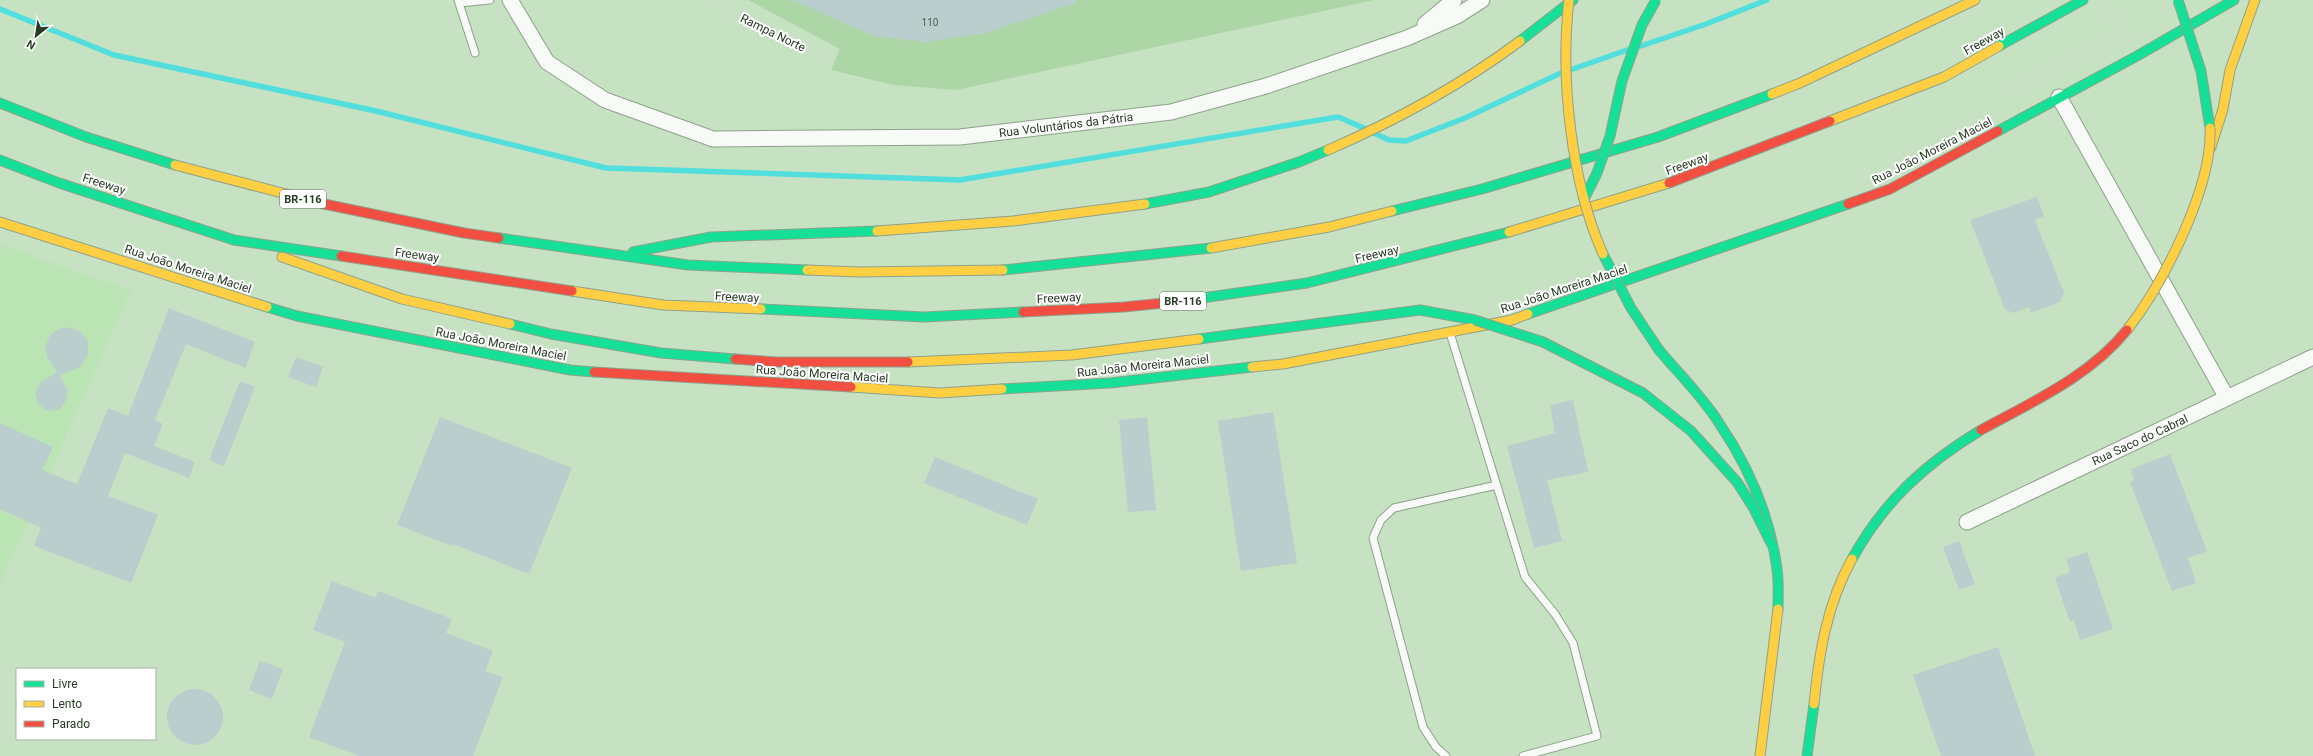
<svg xmlns="http://www.w3.org/2000/svg" width="2313" height="756" font-family="Roboto,sans-serif">
	<rect width="100%" height="100%" fill="#c7e1c3"/>
	<path fill="#bbe4b5" d="M 0,245 L 131,290 L 0,584 Z"/>
	<path fill="#acd6a5" d="M 748,0 L 1374,0 L 956,90 L 894,85 L 831,70 L 840,49 Z"/>
	<g fill="none" stroke-linecap="round" stroke-linejoin="round">
		<path stroke="#51dedd" stroke-width="5.5" d="M 0,9 L 114,55 L 376,111 L 606,168 L 960,180 L 1338,117 L 1364,128
			M 1641,46 L 1706,24 L 1767,0
			M 1573,69 L 1627,50
			M 1376,134 L 1389,140 L 1406,141 L 1465,118 L 1563,72"/>
	</g>
	<path fill="#bacecd" d="M 792,0 L 1076,0 L 1076,3 L 986,33 L 926,42 L 873,36 Z
		M 2037,197 L 2044,216 L 2035,220 L 2064,293 L 2060,302 L 2031,313 L 2029,307 L 2013,313 L 2005,309 L 1970,220 Z
		M 169,308 L 255,342 L 245,368 L 186,344 L 155,420 L 163,424 L 154,446 L 195,462 L 189,478 L 125,453 L 108,496 L 158,515 L 131,583 L 34,546 L 41,528 L 0,509 L 0,423 L 53,447 L 42,470 L 77,484 L 108,408 L 128,416 Z
		M 62,327 L 72,328 L 81,332 L 88,341 L 88,354 L 80,367 L 60,375 L 67,390 L 67,399 L 60,409 L 47,411 L 38,404 L 35,392 L 41,382 L 57,372 L 47,358 L 45,346 L 51,334 Z
		M 296,357 L 323,367 L 316,387 L 288,377 Z
		M 240,381 L 255,387 L 224,466 L 209,460 Z
		M 1573,400 L 1588,472 L 1547,480 L 1562,541 L 1534,548 L 1507,446 L 1555,433 L 1550,405 Z
		M 1273,412 L 1297,563 L 1241,571 L 1218,421 Z
		M 440,417 L 572,468 L 529,574 L 453,544 L 452,546 L 397,525 Z
		M 1147,417 L 1156,510 L 1128,512 L 1119,420 Z
		M 2170,454 L 2207,551 L 2188,558 L 2196,583 L 2172,591 L 2130,482 L 2134,480 L 2131,469 Z
		M 935,457 L 1038,499 L 1027,525 L 924,483 Z
		M 1959,541 L 1975,584 L 1959,590 L 1943,547 Z
		M 2087,552 L 2113,629 L 2080,640 L 2074,620 L 2070,622 L 2055,578 L 2070,572 L 2066,559 Z
		M 332,581 L 376,598 L 378,591 L 452,619 L 446,633 L 493,651 L 485,671 L 503,677 L 473,756 L 359,756 L 309,737 L 345,642 L 313,630 Z
		M 1998,647 L 2035,756 L 1941,756 L 1913,675 Z
		M 260,661 L 283,669 L 272,699 L 249,690 Z
		M167 717a28 28 0 1 1 56 0a28 28 0 1 1-56 0Z"/>
	<g fill="none" stroke-linecap="round" stroke-linejoin="round">
		<defs>
			<path id="lane" d="M 458,0 L 475,53
				M 459,3 L 490,0
				M 1450,333 L 1525,577 L 1555,614 L 1573,643 L 1597,736 L 1523,756
				M 1446,756 L 1436,747 L 1423,727 L 1373,538 L 1381,520 L 1394,508 L 1497,485"/>
			<path id="street" d="M 510,0 L 547,62 L 605,100 L 713,139 L 960,137 L 1171,112 L 1266,86 L 1407,38 L 1457,16 L 1482,0
				M 1425,24 L 1454,0
				M 2059,97 L 2227,398
				M 1967,522 L 2313,357"/>
			<path id="fast" d="M 1520,41 L 1573,0
				M 1999,46 L 2083,0
				M 0,103 L 86,137 L 175,165
				M 1998,131 L 2137,56 L 2234,0
				M 0,160 L 59,183 L 234,240 L 341,256
				M 1145,204 L 1209,192 L 1299,162 L 1328,150
				M 1392,211 L 1482,189 L 1658,137 L 1772,94
				M 499,238 L 688,265 L 807,270
				M 633,252 L 711,237 L 877,231
				M 1003,270 L 1211,248
				M 1174,302 L 1307,283 L 1509,232
				M 267,307 L 297,316 L 570,370 L 594,372
				M 761,309 L 924,317 L 1023,312
				M 1528,314 L 1848,204
				M 510,324 L 551,334 L 661,353 L 735,359
				M 1199,339 L 1420,310 L 1475,320
				M 1659,350 C 1679,374 1703,397 1719,423 C 1749,467 1770,516 1777,569 C 1779,582 1778,596 1778,609
				M 1002,389 L 1110,383 L 1252,367
				M 1807,756 L 1814,704"/>
			<path id="slow" d="M 1772,94 L 1800,83 L 1975,0
				M 1830,121 L 1944,77 L 1999,46
				M 2211,147 L 2223,109 L 2230,70 L 2255,0
				M 1328,150 C 1395,121 1461,85 1520,41
				M 175,165 L 324,204
				M 0,222 L 267,307
				M 877,231 L 1013,221 L 1145,204
				M 1509,232 L 1669,183
				M 1211,248 L 1329,227 L 1392,211
				M 282,257 L 402,299 L 510,324
				M 807,270 L 859,272 L 1003,270
				M 572,291 L 663,305 L 761,309
				M 908,362 L 1072,355 L 1199,339
				M 1252,367 L 1283,364 L 1512,320 L 1528,314
				M 851,387 L 940,393 L 1002,389
				M 1760,756 L 1778,609"/>
			<path id="jam" d="M 1669,183 L 1830,121
				M 324,204 L 464,233 L 499,238
				M 1848,204 L 1890,189 L 1998,131
				M 341,256 L 572,291
				M 1023,312 L 1124,307 L 1174,302
				M 735,359 L 776,362 L 908,362
				M 594,372 L 851,387"/>
		</defs>
		<use href="#lane" stroke="#8ea28b" stroke-width="9"/>
		<use href="#street" stroke="#8ea28b" stroke-width="17"/>
		<use href="#fast" stroke="#8ea28b" stroke-width="11"/>
		<use href="#slow" stroke="#8ea28b" stroke-width="11"/>
		<use href="#jam" stroke="#8ea28b" stroke-width="11"/>
		<path stroke="#d3dbd2" stroke-width="2.5" stroke-dasharray="2 2" stroke-linecap="butt" d="M 714,0 C 744,27 797,46 835,61
			M 2104,1 L 2119,30 L 2014,87 L 2015,93 L 2131,34 L 2133,36"/>
		<use href="#lane" stroke="#f7faf6" stroke-width="7"/>
		<use href="#street" stroke="#f7faf6" stroke-width="15"/>
		<use href="#fast" stroke="#16e098" stroke-width="9"/>
		<use href="#slow" stroke="#ffcf43" stroke-width="9"/>
		<use href="#jam" stroke="#f24e42" stroke-width="9"/>
		<defs>
			<path id="fast-bridge" d="M 2178,0 L 2201,71 L 2210,128
				M 1584,199 L 1597,173 L 1610,136 L 1622,81 L 1642,25 L 1656,0
				M 1603,254 L 1631,308 L 1659,350
				M 1475,320 L 1543,342 L 1643,393 L 1691,431 L 1737,482 L 1753,507 L 1772,545
				M 1852,559 C 1884,501 1925,464 1981,430"/>
			<path id="slow-bridge" d="M 1569,0 C 1560,78 1571,182 1603,254
				M 2127,330 C 2163,284 2213,187 2210,128
				M 1814,704 C 1819,653 1827,604 1852,559"/>
			<path id="jam-bridge" d="M 1981,430 C 2032,402 2089,377 2127,330"/>
		</defs>
		<use href="#fast-bridge" stroke="#8ea28b" stroke-width="11" stroke-linecap="butt"/>
		<use href="#slow-bridge" stroke="#8ea28b" stroke-width="11" stroke-linecap="butt"/>
		<use href="#jam-bridge" stroke="#8ea28b" stroke-width="11" stroke-linecap="butt"/>
		<use href="#fast-bridge" stroke="#16e098" stroke-width="9"/>
		<use href="#slow-bridge" stroke="#ffcf43" stroke-width="9"/>
		<use href="#jam-bridge" stroke="#f24e42" stroke-width="9"/>
	</g>
	<g text-anchor="middle" dominant-baseline="central" stroke-width="4" stroke-linejoin="round" paint-order="stroke">
		<g font-size="10" fill="#4c604f">
			<text x="930" y="22">110</text>
		</g>
		<g fill="#fff" stroke="#687666" stroke-width="1">
			<rect x="280" y="190" width="46" height="18" rx="3"/>
			<rect x="1160" y="292" width="46" height="18" rx="3"/>
		</g>
		<g font-size="11" font-weight="bold" fill="#283b25">
			<text x="303" y="199">BR-116</text>
			<text x="1183" y="301">BR-116</text>
		</g>
		<g font-size="12" fill="#283b25" stroke="#fff">
			<text transform="translate(773 33) rotate(26)">Rampa Norte</text>
			<text transform="translate(1984 41) rotate(-29)">Freeway</text>
			<text transform="translate(1066 125) rotate(-7)">Rua Voluntários da Pátria</text>
			<text transform="translate(1932 151) rotate(-27)">Rua João Moreira Maciel</text>
			<text transform="translate(1687 164) rotate(-20)">Freeway</text>
			<text transform="translate(104 184) rotate(18)">Freeway</text>
			<text transform="translate(1377 254) rotate(-13)">Freeway</text>
			<text transform="translate(417 255) rotate(8)">Freeway</text>
			<text transform="translate(188 269) rotate(18)">Rua João Moreira Maciel</text>
			<text transform="translate(1564 289) rotate(-18)">Rua João Moreira Maciel</text>
			<text transform="translate(737 297) rotate(3)">Freeway</text>
			<text transform="translate(1059 298) rotate(-3)">Freeway</text>
			<text transform="translate(501 344) rotate(11)">Rua João Moreira Maciel</text>
			<text transform="translate(1143 366) rotate(-6)">Rua João Moreira Maciel</text>
			<text transform="translate(822 374) rotate(4)">Rua João Moreira Maciel</text>
			<text transform="translate(2140 440) rotate(-25)">Rua Saco do Cabral</text>
		</g>
	</g>
	<rect x="16" y="668" width="140" height="72" fill="#ffffff" stroke="#a9b1a8"/>
	<rect x="24" y="681" width="20" height="6" fill="#16e098" stroke="#a9b1a8"/>
	<text x="52" y="688" font-size="12" fill="#283b25">Livre</text>
	<rect x="24" y="701" width="20" height="6" fill="#ffcf43" stroke="#a9b1a8"/>
	<text x="52" y="708" font-size="12" fill="#283b25">Lento</text>
	<rect x="24" y="721" width="20" height="6" fill="#f24e42" stroke="#a9b1a8"/>
	<text x="52" y="728" font-size="12" fill="#283b25">Parado</text>
	<g transform="translate(36 36) rotate(210)" stroke="#ffffff" stroke-width="3" paint-order="stroke">
	<path d="M0-3L7 15L0 10L-7 15Z" fill="#283b25"/>
	<text y="-6" font-size="11" font-weight="bold" text-anchor="middle" fill="#283b25">N</text>
	</g>
</svg>
